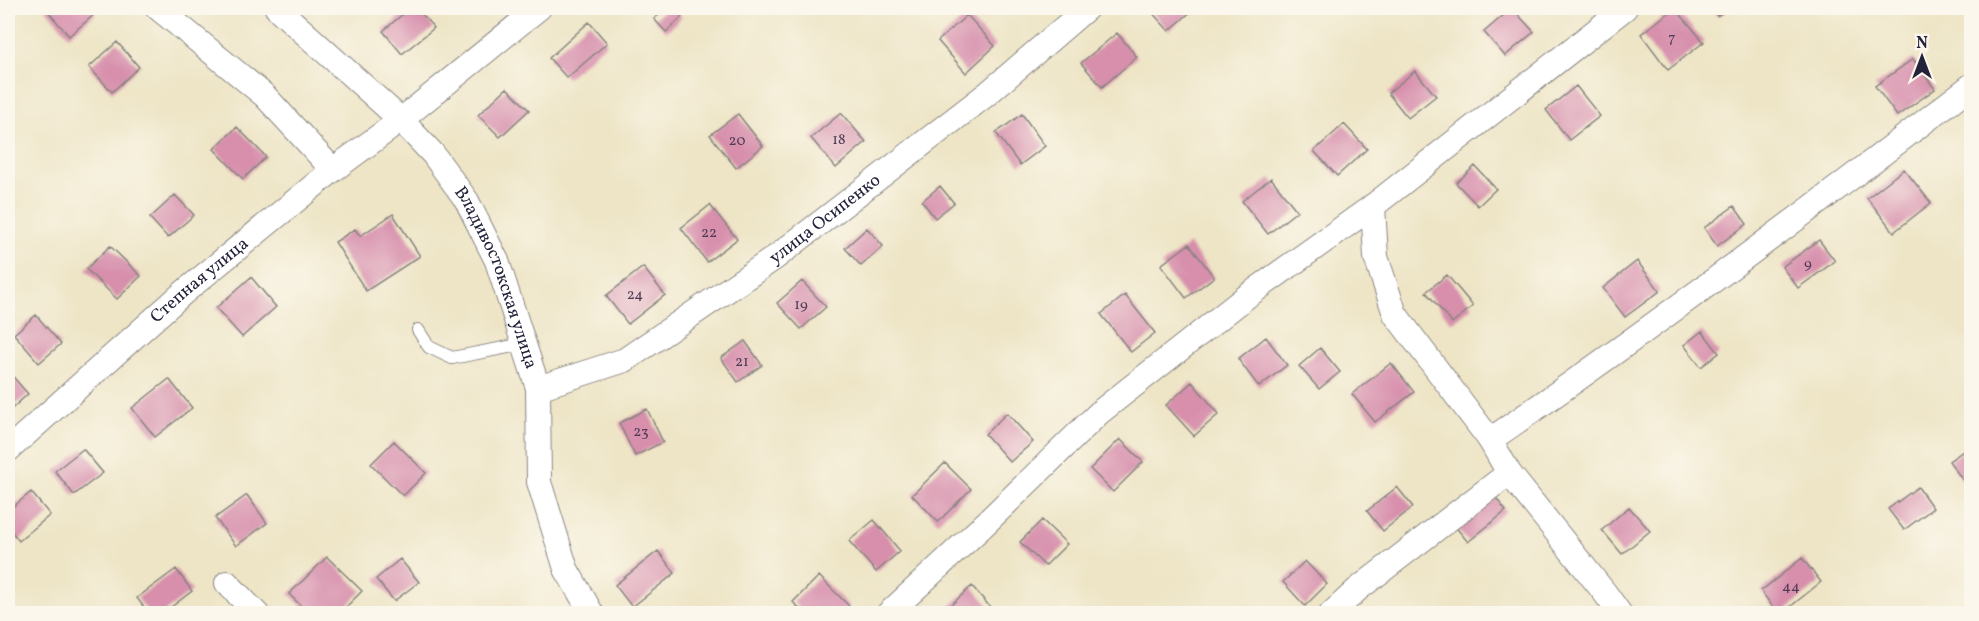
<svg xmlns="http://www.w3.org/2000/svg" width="1979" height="621" font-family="Vollkorn,serif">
	<rect width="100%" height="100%" fill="#fbf7ec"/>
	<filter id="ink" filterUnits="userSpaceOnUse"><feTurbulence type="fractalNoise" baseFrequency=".0167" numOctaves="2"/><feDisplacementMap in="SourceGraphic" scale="12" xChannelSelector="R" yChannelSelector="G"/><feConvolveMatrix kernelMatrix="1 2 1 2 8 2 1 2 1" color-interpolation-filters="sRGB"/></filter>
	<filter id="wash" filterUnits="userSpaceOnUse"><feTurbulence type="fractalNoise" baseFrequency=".008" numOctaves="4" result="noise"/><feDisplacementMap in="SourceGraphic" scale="24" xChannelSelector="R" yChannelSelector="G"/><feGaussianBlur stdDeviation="1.35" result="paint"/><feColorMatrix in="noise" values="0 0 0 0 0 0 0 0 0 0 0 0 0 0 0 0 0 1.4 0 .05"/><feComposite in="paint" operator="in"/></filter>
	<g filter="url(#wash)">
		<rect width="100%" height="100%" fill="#eee5c6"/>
		<g id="blocks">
			<path fill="#d78fac" d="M 45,8 L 90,8 L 95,14 L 69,36 Z
				M 410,8 L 417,8 L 434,28 L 402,54 L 383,31 Z
				M 667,8 L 673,8 L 682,17 L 666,32 L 654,19 Z
				M 1148,8 L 1195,8 L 1169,31 Z
				M 1512,8 L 1534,32 L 1505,56 L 1484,32 Z
				M 1675,8 L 1704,42 L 1668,70 L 1641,34 Z
				M 1711,8 L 1730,8 L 1717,16 Z
				M 967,15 L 995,46 L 966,73 L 938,41 Z
				M 589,22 L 607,43 L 567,78 L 549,58 Z
				M 1117,33 L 1137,57 L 1102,87 L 1081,63 Z
				M 117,42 L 139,67 L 112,92 L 89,67 Z
				M 1913,59 L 1935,89 L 1897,116 L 1875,86 Z
				M 1415,71 L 1436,96 L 1408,118 L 1388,93 Z
				M 1576,86 L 1600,116 L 1569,140 L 1546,110 Z
				M 507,88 L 529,110 L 500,137 L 478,115 Z
				M 841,113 L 866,142 L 836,168 L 811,138 Z
				M 738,114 L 763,146 L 736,168 L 710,135 Z
				M 1022,114 L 1045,146 L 1020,165 L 996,133 Z
				M 1344,124 L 1367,149 L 1337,176 L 1314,151 Z
				M 237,127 L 266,157 L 243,179 L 214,149 Z
				M 1475,166 L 1496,189 L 1478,206 L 1456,183 Z
				M 1904,169 L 1931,203 L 1894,232 L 1867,198 Z
				M 1271,178 L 1297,211 L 1268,234 L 1242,201 Z
				M 940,186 L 954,203 L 935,218 L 922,201 Z
				M 175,195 L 194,215 L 168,238 L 150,218 Z
				M 710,205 L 737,239 L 707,262 L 681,228 Z
				M 1734,206 L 1747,224 L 1717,246 L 1704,228 Z
				M 393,214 L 420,256 L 366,291 L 335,242 L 355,229 L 360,236 Z
				M 867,228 L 883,246 L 861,266 L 845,248 Z
				M 1819,240 L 1835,261 L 1798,288 L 1782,267 Z
				M 1189,244 L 1214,277 L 1186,298 L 1161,265 Z
				M 110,246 L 141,276 L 117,299 L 86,269 Z
				M 1637,261 L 1660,291 L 1625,317 L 1603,288 Z
				M 643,267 L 665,295 L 628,324 L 606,296 Z
				M 1447,275 L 1473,306 L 1452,323 L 1426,292 Z
				M 251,277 L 276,307 L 242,337 L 216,308 Z
				M 802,281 L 826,307 L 801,329 L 777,303 Z
				M 1125,295 L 1155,333 L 1131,352 L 1101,314 Z
				M 36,315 L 61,344 L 39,363 L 14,334 Z
				M 1702,331 L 1719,353 L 1701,367 L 1684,345 Z
				M 1266,337 L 1287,365 L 1259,387 L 1238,359 Z
				M 745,341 L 762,365 L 738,382 L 721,358 Z
				M 1320,348 L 1340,372 L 1319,389 L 1299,366 Z
				M 1391,363 L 1414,392 L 1375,422 L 1352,394 Z
				M 8,371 L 28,394 L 8,412 Z
				M 169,379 L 192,408 L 155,437 L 132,408 Z
				M 1192,382 L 1219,414 L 1194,436 L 1166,405 Z
				M 647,409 L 663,442 L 635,456 L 619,423 Z
				M 1007,413 L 1033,442 L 1010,462 L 985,434 Z
				M 1120,439 L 1143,462 L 1113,492 L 1090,469 Z
				M 394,441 L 426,473 L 403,496 L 371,464 Z
				M 1972,445 L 1972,488 L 1969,489 L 1949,461 Z
				M 83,449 L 103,473 L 74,495 L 55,471 Z
				M 945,463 L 971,489 L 938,522 L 912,495 Z
				M 1397,487 L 1413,507 L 1383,531 L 1367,511 Z
				M 1918,487 L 1933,508 L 1904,530 L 1888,509 Z
				M 31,492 L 50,515 L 19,541 L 8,527 L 8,511 Z
				M 1493,494 L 1506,511 L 1468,542 L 1454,525 Z
				M 247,495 L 267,523 L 236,546 L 215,518 Z
				M 1629,507 L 1650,531 L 1622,554 L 1602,530 Z
				M 874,520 L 900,551 L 876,572 L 849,541 Z
				M 1042,520 L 1067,544 L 1045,566 L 1020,542 Z
				M 658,551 L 675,573 L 632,607 L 615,585 Z
				M 327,557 L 362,591 L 339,614 L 309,614 L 289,594 Z
				M 1802,558 L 1821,582 L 1781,614 L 1778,614 L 1761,591 Z
				M 400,559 L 419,582 L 394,601 L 376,579 Z
				M 1305,561 L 1327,584 L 1305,606 L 1283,582 Z
				M 176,569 L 192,591 L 162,614 L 149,614 L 137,598 Z
				M 819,576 L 849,606 L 842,614 L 804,614 L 793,602 Z
				M 972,586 L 996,614 L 941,614 Z"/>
		</g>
	</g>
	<g filter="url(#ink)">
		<use href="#blocks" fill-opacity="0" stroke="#888480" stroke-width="1.5"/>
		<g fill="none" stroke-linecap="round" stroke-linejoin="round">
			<defs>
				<path id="lane" d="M 418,330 L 429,347 L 452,358 L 524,344"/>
				<g id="street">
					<path d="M 158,8 L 265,96 L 333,170"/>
					<path id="s1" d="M 277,8 L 401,120 L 433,154 L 467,201 L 497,261 L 538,388 L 539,482 L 566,569 L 592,614"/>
					<path d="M 1373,206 L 1376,257 L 1395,314 L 1490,440 L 1509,473 L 1605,593 L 1620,614"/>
					<path id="s2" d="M 538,388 L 625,360 L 776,257 L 987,94 L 1087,8"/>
					<path d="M 1490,440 C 1655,327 1814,207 1972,85"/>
					<path id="s3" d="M 8,450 L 183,293 L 333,170 L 401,120 L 539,8"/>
					<path d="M 227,583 L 257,614"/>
					<path d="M 888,614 L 988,521 L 1100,412 L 1246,297 L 1373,206 L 1625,8"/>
					<path d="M 1331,614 L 1358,589 L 1509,473"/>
				</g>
			</defs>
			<use href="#lane" stroke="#888480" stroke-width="14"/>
			<use href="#street" stroke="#888480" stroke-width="26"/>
			<use href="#lane" stroke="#fff" stroke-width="12"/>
			<use href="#street" stroke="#fff" stroke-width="24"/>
		</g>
	</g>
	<g text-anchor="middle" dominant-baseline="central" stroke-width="4.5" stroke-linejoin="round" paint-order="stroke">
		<g font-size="15" fill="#4f3d57">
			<text x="1672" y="38">7</text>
			<text x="839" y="140">18</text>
			<text x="737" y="141">20</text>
			<text x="709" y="233">22</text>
			<text x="1808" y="264">9</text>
			<text x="635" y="295">24</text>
			<text x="801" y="305">19</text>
			<text x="742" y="362">21</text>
			<text x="641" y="432">23</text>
			<text x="1791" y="587">44</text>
		</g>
		<g font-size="18" fill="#22223b" stroke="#fbf7ec">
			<text stroke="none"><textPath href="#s2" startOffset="336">улица Осипенко</textPath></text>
			<text stroke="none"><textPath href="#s1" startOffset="354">Владивостокская улица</textPath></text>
			<text stroke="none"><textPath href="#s3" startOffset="256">Степная улица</textPath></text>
		</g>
	</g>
	<rect width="1979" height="621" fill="none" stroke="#fbf7ec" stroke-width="30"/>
	<g transform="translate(1922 57)" stroke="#fbf7ec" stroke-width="4.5" paint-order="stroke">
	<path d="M0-4.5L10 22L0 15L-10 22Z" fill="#22223b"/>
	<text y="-9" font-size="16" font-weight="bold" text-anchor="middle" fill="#22223b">N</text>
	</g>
</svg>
